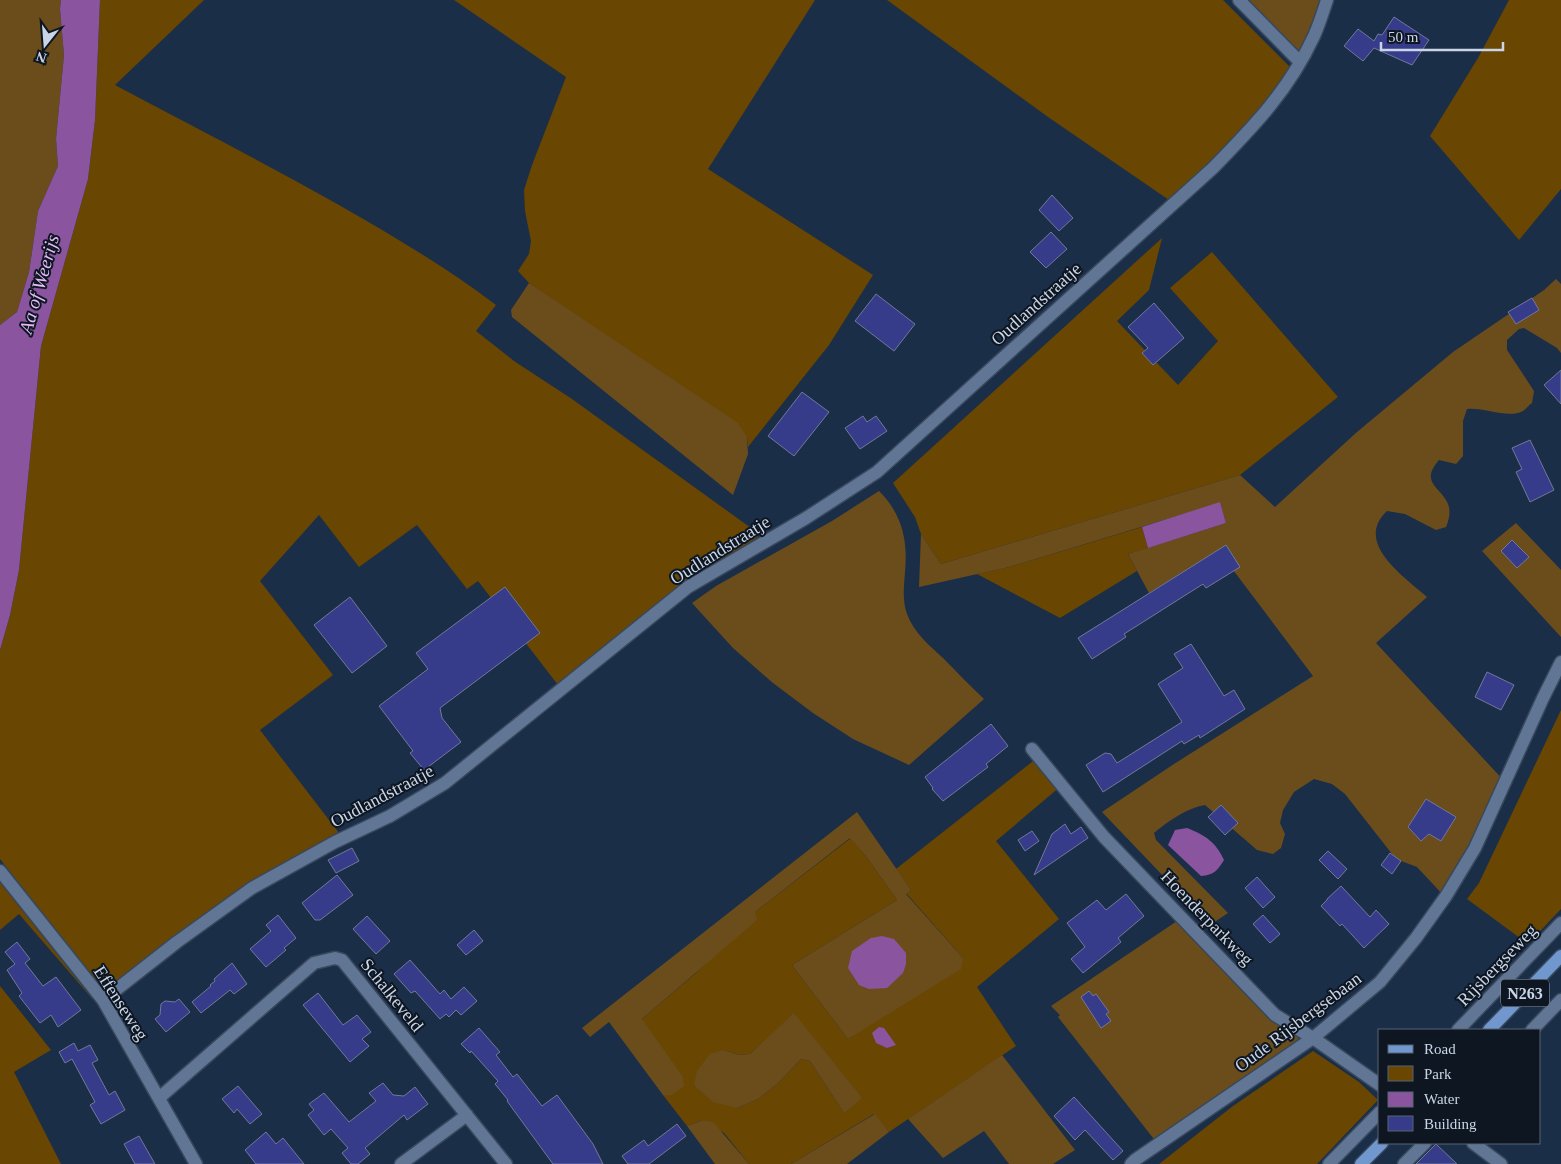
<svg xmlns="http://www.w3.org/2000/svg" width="1561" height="1164" font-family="Georgia,serif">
	<rect width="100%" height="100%" fill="#1b2e48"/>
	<path fill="#694601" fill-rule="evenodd" d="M 100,0 L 204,0 L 115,85 C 190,125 265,163 339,205 C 393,236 446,267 496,305 L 476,331 L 514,361 L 572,399 L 751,528 L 758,537 L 685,583 L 558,685 L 478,581 L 467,589 L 417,525 L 359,567 L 319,515 L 260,581 L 333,675 L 260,730 L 339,833 L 239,889 L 116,983 L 100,986 L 0,859 L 0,650 L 10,615 L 19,570 L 41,346 L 88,179 L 95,120 Z
		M 454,0 L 815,0 L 708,169 L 873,275 L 829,345 L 748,447 L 747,437 L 529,283 L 518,271 L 529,254 L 531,241 L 525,211 L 524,190 L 532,165 L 566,77 Z
		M 887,0 L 1223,0 L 1290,67 L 1249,124 L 1169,200 L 1048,117 Z
		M 1509,0 L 1561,0 L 1561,189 L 1519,240 L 1430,136 L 1478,58 Z
		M 1162,238 L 1149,290 L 1117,321 L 1178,385 L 1218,341 L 1170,288 L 1212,252 L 1338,397 L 1240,475 L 941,564 L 921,534 L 915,517 L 893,483 Z
		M 1142,527 L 1148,548 L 1128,554 L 1137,571 L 1060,618 L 977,574 L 1009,567 Z
		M 1561,710 L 1561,909 L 1528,944 L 1467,899 L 1479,883 Z
		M 1037,758 L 1061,786 L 996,841 L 1059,919 L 977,987 L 1016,1046 L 889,1132 L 874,1114 L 791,1164 L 749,1164 L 724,1133 L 703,1120 L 687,1126 L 663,1095 L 672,1095 L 642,1019 L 697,972 L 755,912 L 851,838 L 866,856 L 897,900 L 792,965 L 848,1039 L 963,958 L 906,893 L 911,890 L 896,869 ZM 795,1014 L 844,1113 L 810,1061 L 801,1059 L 777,1084 L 758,1099 L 737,1108 L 724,1050 L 739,1055 L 750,1054 Z
		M 0,882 L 95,1002 L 19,914 L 0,930 Z
		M 0,986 L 51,1050 L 14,1072 L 61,1164 L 0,1164 Z
		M 1313,1051 L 1359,1082 L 1378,1100 L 1317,1164 L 1159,1164 L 1233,1106 Z"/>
	<path fill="#6b4d1c" d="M 0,0 L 61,0 L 60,9 L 64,55 L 56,139 L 58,166 L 38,211 L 29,272 L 17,312 L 0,325 Z
		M 1245,0 L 1324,0 L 1302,56 Z
		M 1556,279 L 1561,284 L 1561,353 L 1557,348 L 1524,328 L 1519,329 L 1507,340 L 1507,350 L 1534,391 L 1532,403 C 1529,405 1526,409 1523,411 C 1508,419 1484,407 1467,409 L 1463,421 L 1463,456 L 1456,464 L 1439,460 C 1419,483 1441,487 1448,504 C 1451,511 1449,520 1446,527 L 1436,530 L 1405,514 L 1387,511 C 1353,543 1405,577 1427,597 L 1376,643 L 1507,784 L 1446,898 L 1417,867 L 1396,859 L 1345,794 L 1332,784 L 1314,779 L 1294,792 L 1283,810 L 1280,823 L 1285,834 L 1281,848 L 1273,854 L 1257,850 L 1205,805 C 1187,808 1168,821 1154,833 L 1156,840 L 1228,913 L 1210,925 L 1102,812 L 1174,764 L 1313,676 L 1218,550 L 1149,593 L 1128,554 L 1226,523 L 1220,503 L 1009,567 L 919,587 L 921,534 L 941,564 L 1240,475 L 1275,507 L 1357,432 L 1453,352 L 1544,290 Z
		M 529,283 L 738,423 L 747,437 L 748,454 L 733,495 L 512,317 L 511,310 Z
		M 879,491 C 902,514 908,540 905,572 C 904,586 902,600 907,614 C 914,633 929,645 943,658 C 957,672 970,686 984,699 L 909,765 L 853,739 L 813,713 L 773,683 L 733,648 L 692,603 L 716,586 L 832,521 Z
		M 1516,523 L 1561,570 L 1561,637 L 1482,551 Z
		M 857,812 L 911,890 L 906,894 L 963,958 L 961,969 L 848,1039 L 792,965 L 897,900 L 866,856 L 850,838 L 755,912 L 757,920 L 642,1019 L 683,1077 L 684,1086 L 672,1095 L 663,1095 L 609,1022 L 590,1037 L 582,1028 Z
		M 1180,919 L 1299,1039 L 1157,1143 L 1058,1017 L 1060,1015 L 1051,1006 Z
		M 794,1013 L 862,1098 L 844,1113 L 810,1061 L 801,1059 L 777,1084 L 758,1099 L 737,1108 L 713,1102 L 694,1085 L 697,1071 L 710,1054 L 724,1050 L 739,1055 L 750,1054 Z
		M 1002,1055 L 1075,1150 L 1053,1164 L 1009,1164 L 984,1131 L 943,1158 L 908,1119 Z
		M 875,1114 L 889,1132 L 847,1164 L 791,1164 Z
		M 703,1120 L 714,1123 L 749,1164 L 715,1164 L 687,1126 Z"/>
	<path fill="#8a549f" d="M 61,0 L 100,0 L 95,120 L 88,179 L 41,346 L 19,570 L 10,615 L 0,650 L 0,325 L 17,312 L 29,272 L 38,211 L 58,166 L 56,139 L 64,55 L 60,9 Z
		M 1220,502 L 1226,523 L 1148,548 L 1142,527 Z
		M 1187,828 C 1205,835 1216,842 1224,860 C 1218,870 1214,875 1201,876 L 1168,845 L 1175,830 Z
		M 882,936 L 894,939 L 906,953 L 906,964 L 903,973 L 887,988 L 869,989 L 859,985 L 848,968 L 852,951 L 871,938 Z
		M 879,1027 L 884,1028 L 896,1045 L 887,1048 L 876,1043 L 872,1033 Z"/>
	<path fill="#373c8a" stroke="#71789a" d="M 1394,17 L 1429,40 L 1412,65 L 1374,48 L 1363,61 L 1344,46 L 1358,29 L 1374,41 L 1378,34 L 1382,35 Z
		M 1052,195 L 1073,218 L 1059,231 L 1039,210 Z
		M 1051,232 L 1067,249 L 1046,268 L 1030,252 Z
		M 876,294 L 915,324 L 894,351 L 855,321 Z
		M 1532,298 L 1539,310 L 1516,324 L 1508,312 Z
		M 1154,303 L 1184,338 L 1153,365 L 1142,353 L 1148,348 L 1128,327 Z
		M 1561,370 L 1561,404 L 1544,385 Z
		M 802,392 L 829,412 L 794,456 L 768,436 Z
		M 863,416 L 867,422 L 876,416 L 887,431 L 860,449 L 845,428 Z
		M 1530,440 L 1554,490 L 1530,502 L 1516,472 L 1522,469 L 1512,448 Z
		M 1512,540 L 1529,557 L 1517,568 L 1501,551 Z
		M 1226,545 L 1240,567 L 1206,588 L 1203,584 L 1124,634 L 1126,637 L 1092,659 L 1078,638 Z
		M 505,587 L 540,633 L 440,708 L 442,718 L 461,742 L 424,770 L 410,753 L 413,751 L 379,706 L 428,669 L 416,653 Z
		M 350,597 L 387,646 L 352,673 L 314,625 Z
		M 1191,644 L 1224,696 L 1234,690 L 1245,709 L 1200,738 L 1199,735 L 1184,744 L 1182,741 L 1103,792 L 1086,765 L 1105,753 L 1111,754 L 1117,763 L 1182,722 L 1158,684 L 1183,668 L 1174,654 Z
		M 1487,672 L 1514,685 L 1501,710 L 1475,697 Z
		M 991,724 L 1008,746 L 986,764 L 988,767 L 943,801 L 932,789 L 933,788 L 925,777 Z
		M 1426,799 L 1456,817 L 1441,841 L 1429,834 L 1421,841 L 1408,827 Z
		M 1221,805 L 1238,823 L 1225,835 L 1208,817 Z
		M 1065,824 L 1071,834 L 1081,827 L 1088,838 L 1034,875 L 1052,834 Z
		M 1032,831 L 1039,841 L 1025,851 L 1018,840 Z
		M 352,848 L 359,861 L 336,873 L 328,860 Z
		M 1328,851 L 1347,869 L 1338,879 L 1319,860 Z
		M 1390,853 L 1401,861 L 1392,874 L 1381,865 Z
		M 337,875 L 353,895 L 320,920 L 315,920 L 302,903 Z
		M 1257,877 L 1275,897 L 1263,908 L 1245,888 Z
		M 1341,886 L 1370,917 L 1376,910 L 1389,924 L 1364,948 L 1342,924 L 1340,926 L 1321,906 L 1327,900 L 1327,899 Z
		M 1126,894 L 1144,916 L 1118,938 L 1121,942 L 1083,973 L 1071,959 L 1085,947 L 1067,923 L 1097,900 L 1106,910 Z
		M 278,915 L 296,938 L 284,948 L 286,950 L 266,967 L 250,949 L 271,931 L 266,925 Z
		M 1263,915 L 1280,934 L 1270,943 L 1253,924 Z
		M 367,916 L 390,941 L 376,954 L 353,929 Z
		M 474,930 L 483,941 L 466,955 L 457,945 Z
		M 17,942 L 30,959 L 25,963 L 43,986 L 56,977 L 81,1010 L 58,1027 L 51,1015 L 40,1023 L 19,996 L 22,993 L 7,970 L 15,964 L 5,952 Z
		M 410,960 L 440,994 L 444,990 L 451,999 L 464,987 L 477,1001 L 461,1015 L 456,1010 L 449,1017 L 446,1014 L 440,1019 L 415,991 L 411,993 L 394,974 Z
		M 232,963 L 247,984 L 234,994 L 230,990 L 201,1013 L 192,1002 L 211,986 L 210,985 L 215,981 L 214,979 Z
		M 1089,991 L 1093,996 L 1096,994 L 1109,1012 L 1106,1014 L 1111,1021 L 1101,1028 L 1081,997 Z
		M 318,993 L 343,1025 L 357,1015 L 371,1032 L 362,1039 L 369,1046 L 350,1062 L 303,1005 Z
		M 179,999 L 190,1012 L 166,1032 L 155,1019 L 160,1015 L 161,1004 L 165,1001 L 175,1002 Z
		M 479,1028 L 500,1052 L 496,1055 L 513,1077 L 517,1074 L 542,1106 L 557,1095 L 593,1144 L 603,1164 L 553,1164 L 507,1101 L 508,1100 L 495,1084 L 498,1081 L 471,1051 L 470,1053 L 461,1044 Z
		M 74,1043 L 78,1051 L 90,1045 L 98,1060 L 92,1063 L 109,1095 L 115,1091 L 125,1110 L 101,1124 L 90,1105 L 95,1102 L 72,1059 L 65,1063 L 59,1052 Z
		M 383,1083 L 393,1095 L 404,1096 L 415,1087 L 428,1104 L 407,1120 L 404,1115 L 365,1148 L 370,1154 L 358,1164 L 351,1164 L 342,1153 L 348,1148 L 331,1129 L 324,1135 L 308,1115 L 314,1110 L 309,1104 L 324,1093 L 349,1122 L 376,1101 L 369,1093 Z
		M 238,1086 L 262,1114 L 250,1124 L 237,1109 L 234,1113 L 222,1099 Z
		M 1074,1097 L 1123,1151 L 1113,1160 L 1085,1130 L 1075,1140 L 1054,1116 Z
		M 677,1124 L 686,1136 L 649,1164 L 628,1164 L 622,1156 L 644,1140 L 648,1146 Z
		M 266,1132 L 276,1144 L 283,1138 L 304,1164 L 256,1164 L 245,1150 Z
		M 139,1136 L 155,1164 L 135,1164 L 124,1144 Z
		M 1436,1144 L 1457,1164 L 1416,1164 Z"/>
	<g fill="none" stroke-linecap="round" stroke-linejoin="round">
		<defs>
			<path id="street" d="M 1239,0 L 1300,62
				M 1032,749 L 1104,837 L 1275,1015 L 1313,1038 L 1380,1085
				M 0,871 L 103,1000 L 196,1164
				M 103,1000 L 177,942 L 252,888 L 335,842 L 390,816 L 445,783 L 688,587 L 806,518 L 877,472 L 1213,168 C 1254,126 1289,90 1314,36 C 1319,25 1323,12 1327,0
				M 1458,1030 L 1561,923
				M 1532,1030 L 1561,1000
				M 159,1098 L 314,963 L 335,958 L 342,960 L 506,1164
				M 1473,1143 L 1501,1164
				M 401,1164 L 467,1115
				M 1131,1164 L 1135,1160 L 1313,1038 L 1380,982 L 1416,938 L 1446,896 L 1475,848 L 1543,698 L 1561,662
				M 1329,1164 L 1380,1112
				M 1404,1164 L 1425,1143"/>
			<path id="primary" d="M 1489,1030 L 1561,956
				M 1361,1164 L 1382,1143"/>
		</defs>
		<use href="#street" stroke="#38485d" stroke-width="15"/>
		<use href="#primary" stroke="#38485d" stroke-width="15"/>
		<use href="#street" stroke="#617694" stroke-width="12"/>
		<use href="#primary" stroke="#7098cf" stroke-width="12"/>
	</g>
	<g text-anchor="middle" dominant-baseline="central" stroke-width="4" stroke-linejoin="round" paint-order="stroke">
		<rect fill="#0e1622" stroke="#929cac" stroke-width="1" x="1501" y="979.5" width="48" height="27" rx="4"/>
		<g font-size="16" font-weight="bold" fill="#cad6e7">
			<text x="1525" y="993">N263</text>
		</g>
		<g font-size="18" fill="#cad6e7" stroke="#0e1622">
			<text transform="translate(1036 304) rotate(-42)">Oudlandstraatje</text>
			<text transform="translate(720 550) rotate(-32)">Oudlandstraatje</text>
			<text transform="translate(382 796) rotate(-28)">Oudlandstraatje</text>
			<text transform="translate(1207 918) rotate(46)">Hoenderparkweg</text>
			<text transform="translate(1497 965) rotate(-46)">Rijsbergseweg</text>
			<text transform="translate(392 995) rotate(51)">Schalkeveld</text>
			<text transform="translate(121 1003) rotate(57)">Effenseweg</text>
			<text transform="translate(1298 1022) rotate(-37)">Oude Rijsbergsebaan</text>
		</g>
		<g font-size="19" font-style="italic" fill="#e7bcf9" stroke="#0e1622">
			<text transform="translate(39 284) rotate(-74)">Aa of Weerijs</text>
		</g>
	</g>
	<rect x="1378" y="1029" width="162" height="115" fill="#0e1622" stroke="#596371"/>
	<rect x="1388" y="1045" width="25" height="8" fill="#7098cf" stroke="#596371"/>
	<text x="1424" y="1054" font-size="15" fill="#cad6e7">Road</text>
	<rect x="1388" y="1066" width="25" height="15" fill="#694601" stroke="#596371"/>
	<text x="1424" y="1079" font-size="15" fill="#cad6e7">Park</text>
	<rect x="1388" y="1092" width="25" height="15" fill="#8a549f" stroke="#596371"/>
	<text x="1424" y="1104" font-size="15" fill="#cad6e7">Water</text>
	<rect x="1388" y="1116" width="25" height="15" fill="#373c8a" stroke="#596371"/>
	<text x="1424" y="1129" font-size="15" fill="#cad6e7">Building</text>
	<g transform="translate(45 45) rotate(197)" stroke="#0e1622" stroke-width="4" paint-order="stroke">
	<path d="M0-4L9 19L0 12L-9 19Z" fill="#cad6e7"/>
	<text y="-8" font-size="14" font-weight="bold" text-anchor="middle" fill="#cad6e7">N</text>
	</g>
	<path d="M1381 42v8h122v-8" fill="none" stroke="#cad6e7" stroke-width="2.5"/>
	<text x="1388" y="42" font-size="15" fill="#cad6e7" stroke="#0e1622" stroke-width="4" paint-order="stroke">50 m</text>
</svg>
